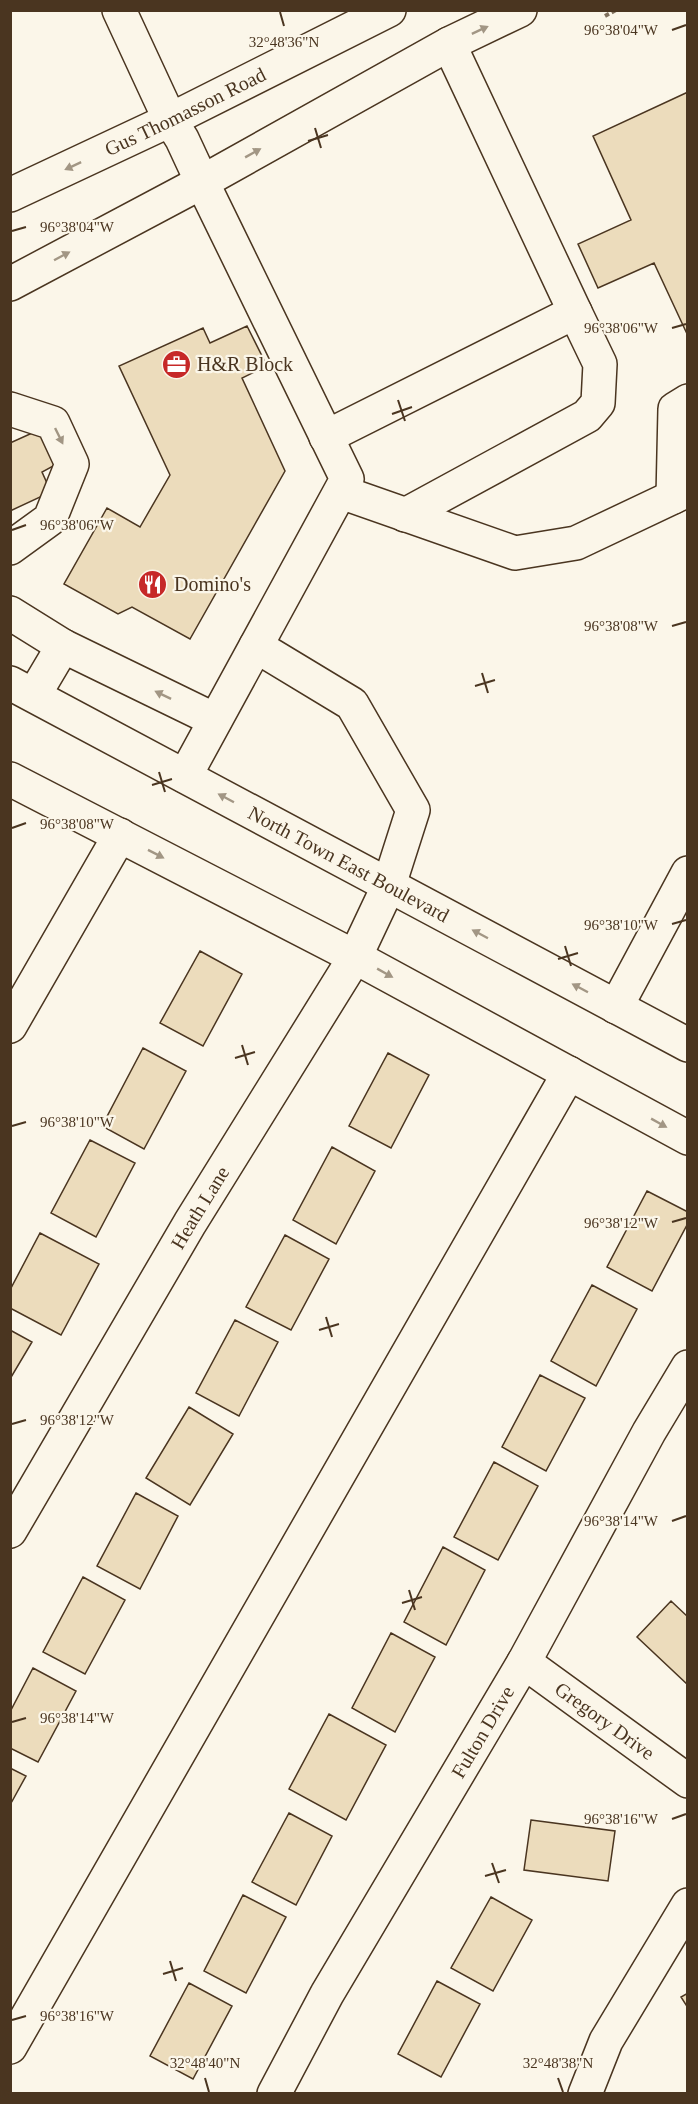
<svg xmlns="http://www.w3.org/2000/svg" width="698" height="2104" font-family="Georgia,serif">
	<rect width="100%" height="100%" fill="#fbf6e9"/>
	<path fill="#ecdcbc" stroke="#4a3520" stroke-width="1.5" d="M 688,92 L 688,336 L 654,263 L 598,288 L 578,244 L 631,220 L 593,136 Z
		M 247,326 L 267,366 L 242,378 L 285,471 L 190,639 L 132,607 L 118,614 L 64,584 L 107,508 L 140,527 L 170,475 L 119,366 L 203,328 L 210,343 Z
		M 41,429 L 57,464 L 42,472 L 51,492 L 10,511 L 10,443 Z
		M 200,951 L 242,974 L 203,1046 L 160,1023 Z
		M 143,1048 L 186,1071 L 144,1149 L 102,1126 Z
		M 388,1053 L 429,1075 L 391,1148 L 349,1126 Z
		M 90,1140 L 135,1163 L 96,1237 L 51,1213 Z
		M 332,1147 L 375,1171 L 336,1244 L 293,1220 Z
		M 647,1191 L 688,1212 L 688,1223 L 652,1291 L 607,1267 Z
		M 40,1233 L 99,1264 L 61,1335 L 10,1308 L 10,1290 Z
		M 285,1235 L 329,1259 L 291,1330 L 246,1307 Z
		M 592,1285 L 637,1309 L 596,1386 L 551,1361 Z
		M 235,1320 L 278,1342 L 239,1416 L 196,1393 Z
		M 10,1330 L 32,1342 L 10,1379 Z
		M 540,1375 L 585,1398 L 546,1471 L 502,1447 Z
		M 189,1407 L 233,1434 L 190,1505 L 146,1478 Z
		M 494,1462 L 538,1486 L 498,1560 L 454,1537 Z
		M 136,1493 L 178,1516 L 140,1589 L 97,1566 Z
		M 443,1547 L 485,1570 L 446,1645 L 404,1622 Z
		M 83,1577 L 125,1600 L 85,1674 L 43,1652 Z
		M 671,1601 L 688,1617 L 688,1685 L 637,1637 Z
		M 391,1633 L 435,1657 L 395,1732 L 352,1708 Z
		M 33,1668 L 76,1691 L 38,1762 L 10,1748 L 10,1712 Z
		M 329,1714 L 386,1745 L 346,1820 L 289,1789 Z
		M 10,1768 L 26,1776 L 10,1805 Z
		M 289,1813 L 332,1836 L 296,1905 L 252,1882 Z
		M 531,1820 L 615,1831 L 608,1881 L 524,1870 Z
		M 243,1895 L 286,1917 L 246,1993 L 204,1971 Z
		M 491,1897 L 532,1920 L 493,1991 L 451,1968 Z
		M 437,1981 L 480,2004 L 441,2077 L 398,2054 Z
		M 189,1983 L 232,2006 L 193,2079 L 150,2056 Z
		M 688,1993 L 688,2008 L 681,1997 Z"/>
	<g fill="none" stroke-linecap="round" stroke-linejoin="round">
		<defs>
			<g id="minor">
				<path d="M 119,10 L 170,120"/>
				<path d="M 10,409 L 53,423 L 72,464 L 50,519 L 10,548"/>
				<path d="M 326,437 L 575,312 L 449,44"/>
				<path d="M 341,492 L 515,553 L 576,543 L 688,490"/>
				<path d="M 673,497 L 675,409 L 688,401"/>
				<path d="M 405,515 L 587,416 L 598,403 L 600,364 L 575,312"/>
				<path d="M 10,613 L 63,646 L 215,720"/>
				<path d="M 34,695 L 63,646"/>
				<path d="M 185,776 L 347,479 L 202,182"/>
				<path d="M 616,1007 L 688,873"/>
				<path d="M 10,1026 L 120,835"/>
				<path id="s1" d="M 10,1531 L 190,1223 L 355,957 L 389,885 L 413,810 L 352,704 L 256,646"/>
				<path id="s2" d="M 524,1662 L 688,1781"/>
				<path d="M 10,2047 L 569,1073"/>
				<path id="s3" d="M 274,2094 L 327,1994 L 524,1662 L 649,1432 L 688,1367"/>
				<path d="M 585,2094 L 606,2041 L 688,1905"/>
			</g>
			<g id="major">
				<path d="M 170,120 L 182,139 L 202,182"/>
				<path id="s4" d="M 10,195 L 170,120 L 389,10"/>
				<path d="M 10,284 L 202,182 L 449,44 L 520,10"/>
				<path id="s5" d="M 10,683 L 688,1045"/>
				<path d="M 10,779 L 355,957 L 688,1138"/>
			</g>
		</defs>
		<use href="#minor" stroke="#4a3520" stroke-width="36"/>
		<use href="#major" stroke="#4a3520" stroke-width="36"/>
		<path stroke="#7f6f5c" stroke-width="4" stroke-dasharray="4.5 3" stroke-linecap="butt" d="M 605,16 L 616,10"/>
		<use href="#minor" stroke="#fbf6e9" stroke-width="33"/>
		<use href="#major" stroke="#fbf6e9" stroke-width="33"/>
	</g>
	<defs><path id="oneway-solid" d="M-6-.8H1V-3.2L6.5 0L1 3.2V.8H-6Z" transform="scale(1.5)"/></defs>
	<g fill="#a29684">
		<use href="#oneway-solid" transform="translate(480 30) rotate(-25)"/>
		<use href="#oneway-solid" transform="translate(253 153) rotate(-29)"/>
		<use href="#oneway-solid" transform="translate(73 166) rotate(155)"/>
		<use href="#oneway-solid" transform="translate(62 256) rotate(-28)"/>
		<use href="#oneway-solid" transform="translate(59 436) rotate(64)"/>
		<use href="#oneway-solid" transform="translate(163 695) rotate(-154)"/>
		<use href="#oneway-solid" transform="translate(226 798) rotate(-152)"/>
		<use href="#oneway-solid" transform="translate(156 854) rotate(27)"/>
		<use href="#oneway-solid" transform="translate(480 934) rotate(-152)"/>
		<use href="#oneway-solid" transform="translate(385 973) rotate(29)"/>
		<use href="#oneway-solid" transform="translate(580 988) rotate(-152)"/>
		<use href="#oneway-solid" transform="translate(659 1123) rotate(29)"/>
	</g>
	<path fill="none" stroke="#4a3520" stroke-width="2" d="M 280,12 L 284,26M 672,30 L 686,25M 315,128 L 321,148M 308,141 L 328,135M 12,231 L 26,227M 672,328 L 686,324M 398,400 L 405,421M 392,414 L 412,407M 12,530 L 26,525M 672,626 L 686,622M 482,673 L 488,693M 475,686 L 495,680M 159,772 L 165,792M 152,785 L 172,779M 12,828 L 26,823M 672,924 L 686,920M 565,946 L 571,966M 558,959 L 578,953M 242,1045 L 248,1065M 235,1058 L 255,1052M 12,1126 L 26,1122M 672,1222 L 686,1218M 326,1317 L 332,1337M 319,1330 L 339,1324M 12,1424 L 26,1420M 672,1521 L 686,1516M 409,1590 L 415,1610M 402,1603 L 422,1597M 12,1722 L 26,1718M 672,1819 L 686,1814M 492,1863 L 499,1883M 485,1876 L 506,1870M 170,1961 L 176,1981M 163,1974 L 183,1968M 12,2020 L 26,2016M 205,2078 L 209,2092M 558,2078 L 563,2092"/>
	<defs>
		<symbol id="office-disc" viewBox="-11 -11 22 22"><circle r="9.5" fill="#c62828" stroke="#fbf6e9"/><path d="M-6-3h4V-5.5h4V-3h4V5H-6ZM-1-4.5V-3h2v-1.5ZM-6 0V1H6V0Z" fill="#fff"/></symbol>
		<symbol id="restaurant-disc" viewBox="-11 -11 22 22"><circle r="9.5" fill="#c62828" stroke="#fbf6e9"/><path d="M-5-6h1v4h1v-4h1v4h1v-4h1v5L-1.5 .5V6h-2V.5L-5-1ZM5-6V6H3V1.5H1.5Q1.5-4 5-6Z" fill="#fff"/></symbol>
	</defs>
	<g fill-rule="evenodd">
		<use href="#office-disc" x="160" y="348" width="33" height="33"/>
		<use href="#restaurant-disc" x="136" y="568" width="33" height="33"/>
	</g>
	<g text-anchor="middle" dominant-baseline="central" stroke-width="4.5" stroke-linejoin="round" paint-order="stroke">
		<g font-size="20" fill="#4a3520" stroke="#fbf6e9">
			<text stroke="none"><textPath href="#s4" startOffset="194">Gus Thomasson Road</textPath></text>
			<text stroke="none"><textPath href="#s5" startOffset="384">North Town East Boulevard</textPath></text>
			<text stroke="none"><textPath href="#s1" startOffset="375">Heath Lane</textPath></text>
			<text stroke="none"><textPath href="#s2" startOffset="100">Gregory Drive</textPath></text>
			<text stroke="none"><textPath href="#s3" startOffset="418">Fulton Drive</textPath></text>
		</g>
		<g font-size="20" fill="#4a3520" stroke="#fbf6e9" text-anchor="start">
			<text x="197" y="364">H&amp;R Block</text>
			<text x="174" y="584">Domino's</text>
		</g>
	</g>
	<g font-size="15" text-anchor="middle" fill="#4a3520" stroke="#fbf6e9" stroke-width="4.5" stroke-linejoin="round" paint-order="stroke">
		<text x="621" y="35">96°38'04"W</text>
		<text x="284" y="47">32°48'36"N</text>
		<text x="77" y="232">96°38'04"W</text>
		<text x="621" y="333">96°38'06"W</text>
		<text x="77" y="530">96°38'06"W</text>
		<text x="621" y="631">96°38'08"W</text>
		<text x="77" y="829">96°38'08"W</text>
		<text x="621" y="930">96°38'10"W</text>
		<text x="77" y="1127">96°38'10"W</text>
		<text x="621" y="1228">96°38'12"W</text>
		<text x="77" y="1425">96°38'12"W</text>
		<text x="621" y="1526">96°38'14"W</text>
		<text x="77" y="1723">96°38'14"W</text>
		<text x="621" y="1824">96°38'16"W</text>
		<text x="77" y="2021">96°38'16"W</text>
		<text x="205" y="2068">32°48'40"N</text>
		<text x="558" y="2068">32°48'38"N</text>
	</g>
	<rect width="698" height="2104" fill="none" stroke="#4a3520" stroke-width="24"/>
</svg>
